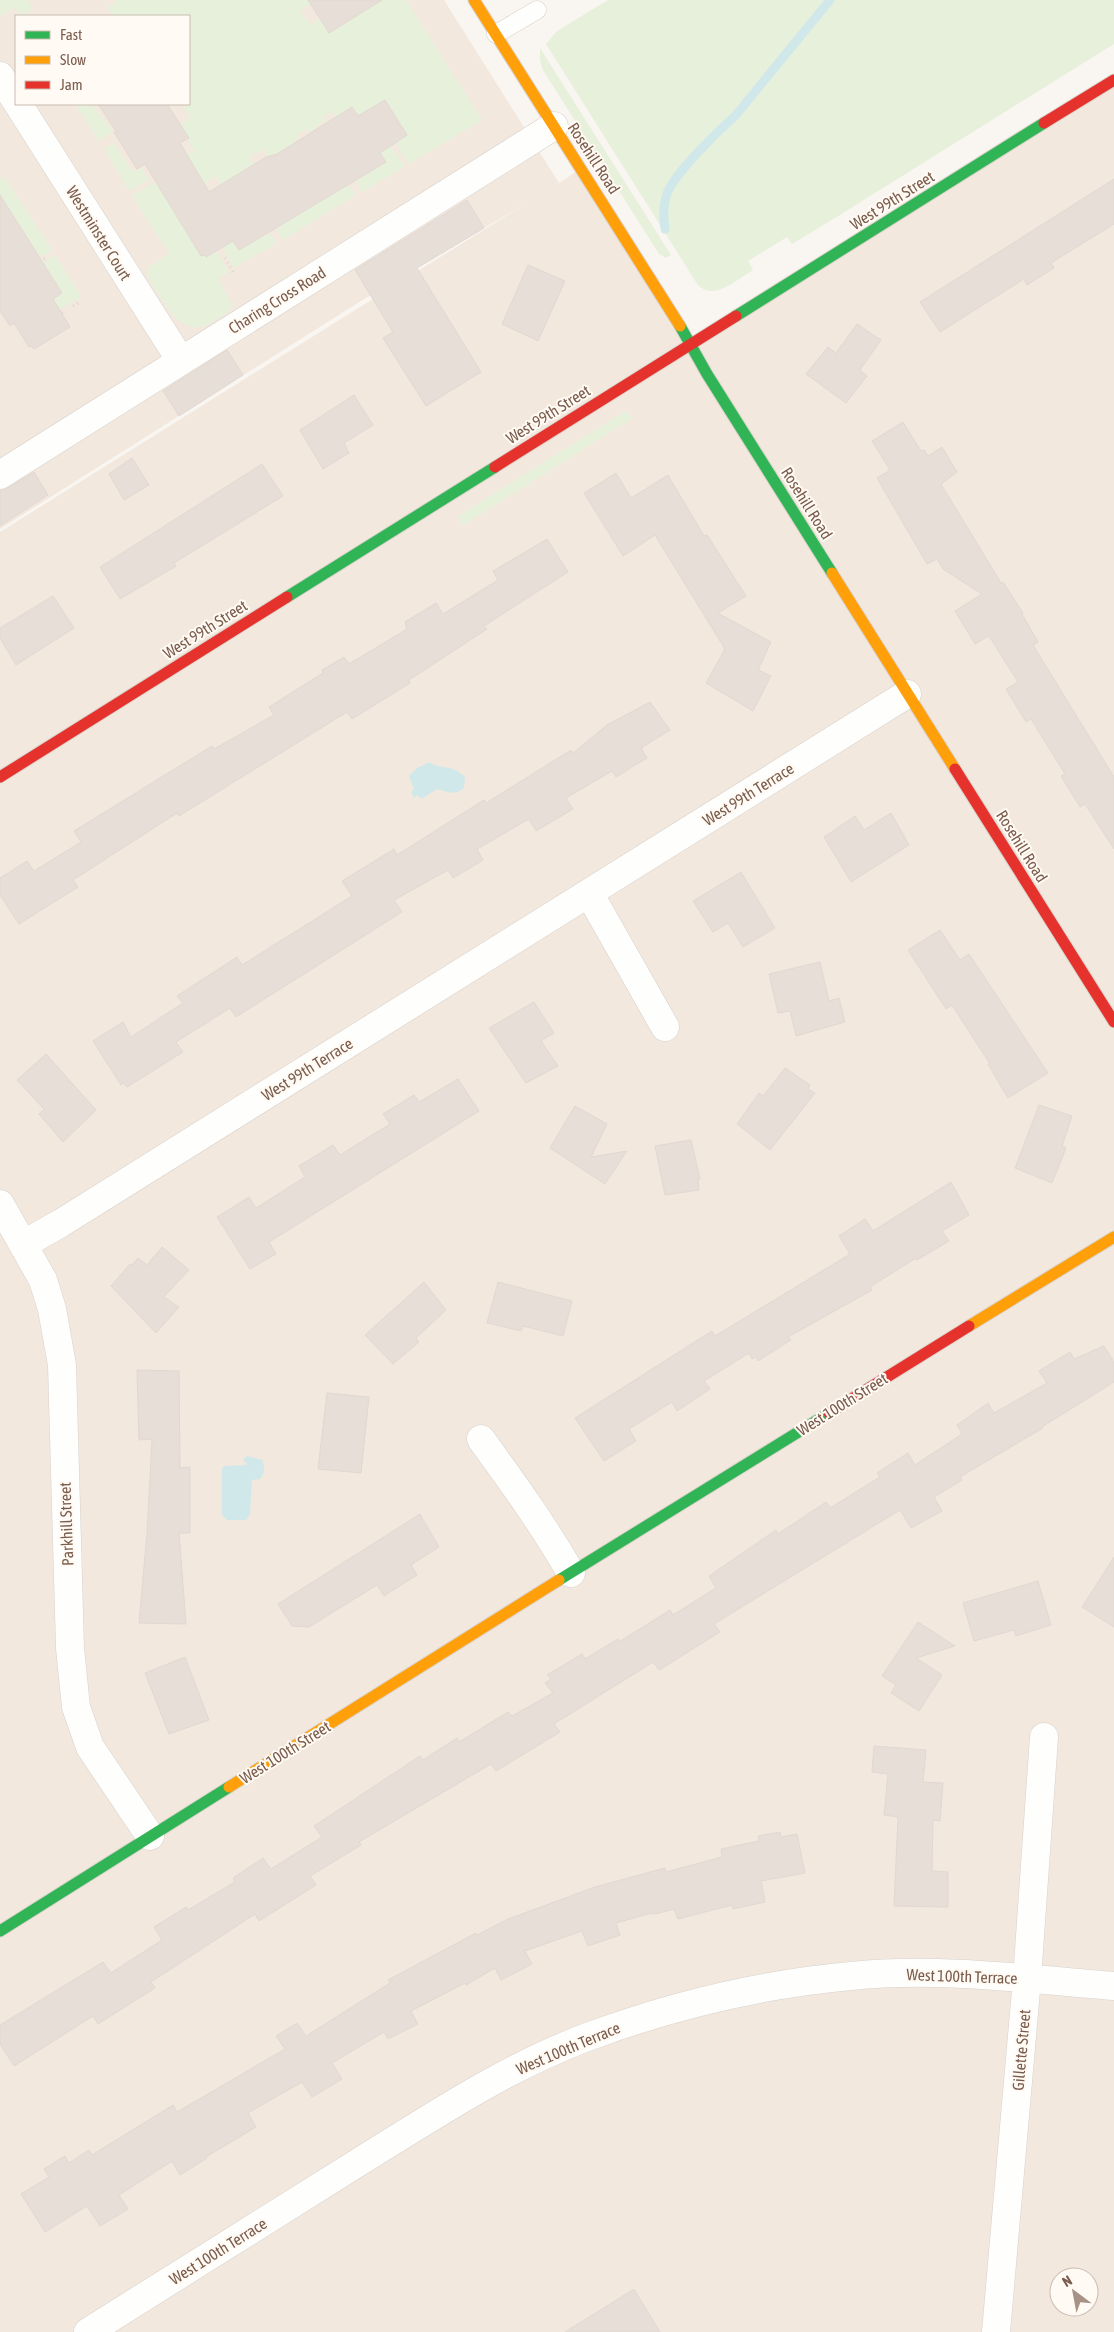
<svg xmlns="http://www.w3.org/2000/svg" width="1114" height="2332" font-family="'Asap Condensed',sans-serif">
	<rect width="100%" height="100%" fill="#f9f5f0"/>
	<path fill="#f2e8de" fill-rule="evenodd" d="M 0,0 L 444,0 L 559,183 L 582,168 L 691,344 L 1114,80 L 1114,2332 L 0,2332 L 0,532 L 530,201 L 364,299 L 0,529 ZM 16,16 L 189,16 L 189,104 L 16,104 ZM 1059,2277 L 1089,2277 L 1089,2307 L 1059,2307 Z"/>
	<path fill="#e7f0db" d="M 0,0 L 29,0 L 33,10 L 21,16 L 15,7 L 0,16 Z
		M 115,0 L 315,0 L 300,11 L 310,25 L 320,19 L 329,33 L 382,0 L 406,0 L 482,120 L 409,164 L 398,146 L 398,141 L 407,134 L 385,100 L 358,116 L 336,117 L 332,111 L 323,117 L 327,123 L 323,121 L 309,134 L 306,129 L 297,135 L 299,139 L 270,160 L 263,149 L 249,157 L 256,168 L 222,186 L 216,176 L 201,185 L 204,255 L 206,257 L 216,251 L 229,271 L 218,279 L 233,305 C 230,314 220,317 213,322 C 180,343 161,297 146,274 L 148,267 L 169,254 L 132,195 L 156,182 L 162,192 L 187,155 L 194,151 L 180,124 L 190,117 L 182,104 L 189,104 L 189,16 L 113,16 L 107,8 L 116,2 Z
		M 608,0 L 1114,0 L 1114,44 L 835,218 L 792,244 L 787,237 L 748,261 L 753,270 C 736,280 711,304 696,282 L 546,44 L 557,31 Z
		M 540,48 L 671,255 L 666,258 L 659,254 L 543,70 L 540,61 Z
		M 75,104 L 89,104 L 91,107 L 93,105 L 113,132 L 99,141 Z
		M 114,143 L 131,169 L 135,171 L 141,167 L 147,177 L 147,181 L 129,191 L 104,149 Z
		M 390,146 L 405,166 L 361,193 L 356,180 L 386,162 L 380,152 Z
		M 5,177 L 52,250 L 42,257 L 40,254 L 38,255 L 13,216 L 0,201 L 0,180 Z
		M 345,181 L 356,195 L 283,240 L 277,230 L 279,229 L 277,227 Z
		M 267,233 L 269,235 L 271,234 L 277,243 L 234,268 L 224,253 L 226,252 L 223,247 L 233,241 L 239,250 Z
		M 55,255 L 82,297 L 59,309 L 53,299 L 62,293 L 44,265 L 46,263 L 45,261 Z
		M 625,411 L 633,418 L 462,526 L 458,516 Z"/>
	<path fill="#d0e8ea" d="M 429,762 C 440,770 451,763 465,777 L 464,788 C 454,796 448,792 437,789 L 421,799 L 417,795 L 414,798 L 411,792 L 414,789 L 409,776 L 417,768 Z
		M 247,1456 L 262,1460 C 265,1467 265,1473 260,1479 L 252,1480 L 250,1514 L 246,1520 L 227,1520 L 222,1515 L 222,1468 L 225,1466 L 247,1465 L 243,1459 Z"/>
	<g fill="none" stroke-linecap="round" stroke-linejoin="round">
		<path stroke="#d0e8ea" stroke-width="9" d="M 665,229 C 663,216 663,203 668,191 C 679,169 717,132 736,115 L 830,0"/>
	</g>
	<path fill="#e6ded7" stroke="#e2d8d2" d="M 308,0 L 382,0 L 329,33 Z
		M 385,100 L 407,135 L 380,153 L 386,162 L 239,250 L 233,241 L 206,257 L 204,255 L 201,256 L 145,164 L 137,169 L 114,132 L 116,131 L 98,104 L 167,104 L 189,138 L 180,143 L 209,192 L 266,157 L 277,154 L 352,107 L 358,116 Z
		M 1114,179 L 1114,224 L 1051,263 L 1054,268 L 1027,285 L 1024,279 L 940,332 L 920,302 Z
		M 0,195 L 62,293 L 53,299 L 70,327 L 34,349 L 32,346 L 29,347 L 14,323 L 10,326 L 0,311 Z
		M 467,200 L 484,228 L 417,268 L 481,372 L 426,406 L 383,338 L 393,332 L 355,270 Z
		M 528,265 L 565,281 L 538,341 L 502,324 Z
		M 857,324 L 881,340 L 860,370 L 867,376 L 846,403 L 806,374 L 828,347 L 836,353 Z
		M 227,350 L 243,375 L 179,416 L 163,391 Z
		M 354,395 L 373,425 L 344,443 L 349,453 L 323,469 L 300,430 Z
		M 903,422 L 921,451 L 924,450 L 928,456 L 942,447 L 957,472 L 941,484 L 1001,583 L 1003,582 L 1023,613 L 1022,614 L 1038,642 L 1033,645 L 1114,777 L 1114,849 L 1085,804 L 1080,807 L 1061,776 L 1065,774 L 1031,719 L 1026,722 L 1006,689 L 1018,682 L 989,636 L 975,644 L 955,611 L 982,594 L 943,569 L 937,559 L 927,564 L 877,478 L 890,470 L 872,441 Z
		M 132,458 L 149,485 L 124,500 L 109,474 Z
		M 262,464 L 283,496 L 174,563 L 176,566 L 120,599 L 100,567 Z
		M 34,472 L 48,495 L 0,526 L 0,491 L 8,488 Z
		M 616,473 L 631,498 L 668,475 L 704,536 L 707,535 L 746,596 L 718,613 L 771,642 L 758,670 L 771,676 L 753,711 L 706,683 L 725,649 L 655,535 L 623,556 L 584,493 Z
		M 547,539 L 568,572 L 484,626 L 487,629 L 409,680 L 410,683 L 352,719 L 347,712 L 179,816 L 177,813 L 73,880 L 78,887 L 19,924 L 0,895 L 0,878 L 27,861 L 34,871 L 81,842 L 74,831 L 212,746 L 214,749 L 274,715 L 269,707 L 323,673 L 322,670 L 344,657 L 349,664 L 407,629 L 405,622 L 436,603 L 443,614 L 498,580 L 493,571 Z
		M 53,596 L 74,628 L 16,665 L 0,638 L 0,628 Z
		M 650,702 L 670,730 L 641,748 L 647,758 L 616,777 L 612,771 L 566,798 L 573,809 L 536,831 L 529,819 L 477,849 L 483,860 L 453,878 L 448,870 L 394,900 L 402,912 L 236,1017 L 230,1008 L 176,1042 L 183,1052 L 127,1087 L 123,1083 L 121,1085 L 93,1041 L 123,1022 L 131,1037 L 183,1003 L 177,996 L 237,957 L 242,965 L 352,896 L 342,881 L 394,849 L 397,855 L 484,800 L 486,803 L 571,750 L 573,753 L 607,725 Z
		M 891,813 L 909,845 L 851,882 L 824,837 L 855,816 L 864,830 Z
		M 741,872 L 775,928 L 743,947 L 728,923 L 713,932 L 693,901 Z
		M 940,930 L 960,960 L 969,954 L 1048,1073 L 1008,1098 L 988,1064 L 990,1064 L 952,1005 L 946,1009 L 908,950 Z
		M 820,962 L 829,1001 L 839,998 L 845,1022 L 796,1036 L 790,1011 L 778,1013 L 769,974 Z
		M 534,1002 L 554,1033 L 541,1041 L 558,1066 L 526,1083 L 489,1028 Z
		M 46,1054 L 96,1110 L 63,1142 L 39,1114 L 44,1109 L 17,1080 Z
		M 785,1068 L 810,1085 L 808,1089 L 815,1093 L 770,1150 L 737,1124 L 759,1093 L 763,1096 Z
		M 458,1079 L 479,1111 L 269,1242 L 276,1254 L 250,1269 L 217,1217 L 249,1197 L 256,1208 L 305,1177 L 299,1166 L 333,1145 L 340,1155 L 390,1124 L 383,1114 L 414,1095 L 419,1102 Z
		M 1039,1105 L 1072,1116 L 1062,1146 L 1066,1148 L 1052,1183 L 1015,1168 Z
		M 575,1106 L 607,1124 L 591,1157 L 627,1151 L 605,1184 L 550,1148 Z
		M 691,1140 L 700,1179 L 698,1179 L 699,1190 L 665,1195 L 655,1146 Z
		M 951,1182 L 969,1215 L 942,1231 L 949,1241 L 917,1260 L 916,1258 L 870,1287 L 872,1290 L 788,1337 L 791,1340 L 758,1361 L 756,1357 L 752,1359 L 749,1353 L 704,1381 L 710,1389 L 677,1411 L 672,1402 L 629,1429 L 636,1441 L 604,1461 L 575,1418 L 712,1331 L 715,1336 L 850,1254 L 839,1236 L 865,1219 L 873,1231 Z
		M 162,1247 L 189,1270 L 164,1297 L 179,1307 L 156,1333 L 111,1286 L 130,1264 L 132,1265 L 138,1258 L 147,1265 Z
		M 424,1282 L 446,1310 L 416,1338 L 419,1342 L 393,1364 L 365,1335 Z
		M 498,1282 L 572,1301 L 563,1336 L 523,1326 L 521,1331 L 487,1323 Z
		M 1104,1346 L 1114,1362 L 1114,1382 L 1042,1427 L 1043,1428 L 960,1477 L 962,1480 L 934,1497 L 942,1511 L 911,1528 L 900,1510 L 714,1624 L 720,1632 L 659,1670 L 653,1662 L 554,1724 L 560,1732 L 496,1771 L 491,1764 L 359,1842 L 361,1845 L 310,1876 L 316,1885 L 259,1921 L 255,1914 L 151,1982 L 155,1988 L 98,2024 L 93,2016 L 14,2066 L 0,2044 L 0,2025 L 103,1962 L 111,1973 L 162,1940 L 154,1927 L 186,1907 L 188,1910 L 235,1882 L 233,1878 L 263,1858 L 271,1869 L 322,1837 L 314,1826 L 420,1756 L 423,1760 L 457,1738 L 459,1742 L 508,1712 L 512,1716 L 553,1693 L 545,1683 L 551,1679 L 547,1675 L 582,1654 L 585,1659 L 618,1639 L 619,1642 L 670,1610 L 673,1615 L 716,1588 L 709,1576 L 776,1530 L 778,1534 L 826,1502 L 830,1508 L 880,1477 L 877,1473 L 908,1453 L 915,1465 L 962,1434 L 957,1425 L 988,1403 L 994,1413 L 1047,1383 L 1039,1371 L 1070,1352 L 1074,1359 Z
		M 137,1370 L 179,1371 L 180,1468 L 190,1467 L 190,1533 L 179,1533 L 186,1624 L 139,1623 L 147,1533 L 152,1439 L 139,1440 Z
		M 327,1393 L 369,1397 L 361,1473 L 318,1469 Z
		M 420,1514 L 439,1547 L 411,1565 L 417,1575 L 384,1596 L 377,1585 L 309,1627 L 292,1626 L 278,1604 Z
		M 1114,1557 L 1114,1627 L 1082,1607 Z
		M 1038,1581 L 1051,1625 L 1016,1636 L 1014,1630 L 974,1641 L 963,1603 Z
		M 918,1622 L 955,1646 L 916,1658 L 942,1675 L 919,1711 L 891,1693 L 896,1685 L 882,1676 Z
		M 185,1657 L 209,1720 L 169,1734 L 145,1673 Z
		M 874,1746 L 926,1750 L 923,1782 L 943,1783 L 940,1821 L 933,1820 L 932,1871 L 948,1872 L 948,1907 L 894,1906 L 898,1817 L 884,1815 L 888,1774 L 872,1772 Z
		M 780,1832 L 781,1837 L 797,1834 L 805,1873 L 761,1881 L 765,1902 L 733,1909 L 732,1905 L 678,1919 L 674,1909 L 655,1914 L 651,1913 L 616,1923 L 620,1935 L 588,1946 L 582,1931 L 525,1951 L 532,1964 L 501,1980 L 495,1968 L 466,1985 L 465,1983 L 411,2011 L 418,2024 L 388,2039 L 384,2032 L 332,2063 L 342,2079 L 312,2097 L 302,2082 L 248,2113 L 256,2127 L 206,2157 L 207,2158 L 180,2175 L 172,2161 L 119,2195 L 128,2209 L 100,2226 L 87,2206 L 45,2232 L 21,2194 L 49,2177 L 44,2169 L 65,2156 L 69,2163 L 89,2150 L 92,2155 L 173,2105 L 177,2112 L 285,2049 L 276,2036 L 297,2023 L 306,2036 L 390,1983 L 388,1980 L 476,1933 L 477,1935 L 508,1919 L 595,1887 L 665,1868 L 666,1872 L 722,1857 L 721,1849 L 759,1841 L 758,1836 Z
		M 634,2289 L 660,2332 L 565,2332 Z"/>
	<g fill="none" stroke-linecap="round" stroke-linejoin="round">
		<defs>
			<path id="lane" d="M 496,34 L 537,10"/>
			<path id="street" d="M 0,76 L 16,101
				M 18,104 L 181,361
				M 0,475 L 554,126
				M 589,893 L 665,1027
				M 0,1204 L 43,1280 L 52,1309 L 62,1365 L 70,1648 L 76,1707 L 90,1747 L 150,1836
				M 24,1244 L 61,1223 L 907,694
				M 481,1439 C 513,1483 544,1526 571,1573
				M 88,2332 C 178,2275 269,2219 359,2162 C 432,2117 508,2066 590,2036 C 674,2005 762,1984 851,1976 C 938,1967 1027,1979 1114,1986
				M 996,2332 L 1027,1979 L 1044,1737"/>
			<path id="fast" d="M 736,316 L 1044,123
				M 680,326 L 707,374 L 832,573
				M 287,597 L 495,467
				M 559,1580 L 829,1413
				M 0,1931 L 229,1787"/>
			<path id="slow" d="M 474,0 L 680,326
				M 832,573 L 955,769
				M 969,1326 L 1114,1237
				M 229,1787 L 559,1580"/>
			<path id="jam" d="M 1044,123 L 1114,80
				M 495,467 L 736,316
				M 955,769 L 1114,1022
				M 0,777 L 287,597
				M 829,1413 L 969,1326"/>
		</defs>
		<use href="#lane" stroke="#d7d1cb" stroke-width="19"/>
		<use href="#street" stroke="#d7d1cb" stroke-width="29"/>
		<use href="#fast" stroke="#d9d2cb" stroke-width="13"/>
		<use href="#slow" stroke="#d9d2cb" stroke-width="13"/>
		<use href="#jam" stroke="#d9d2cb" stroke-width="13"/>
		<path stroke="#dcd5d0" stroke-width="3" stroke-dasharray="1 4" stroke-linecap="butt" d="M 225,258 L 233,272
			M 44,259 L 46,258
			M 73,306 L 78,303
			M 62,313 L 66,310"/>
		<use href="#lane" stroke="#fefefd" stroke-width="18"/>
		<use href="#street" stroke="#fefefd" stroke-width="28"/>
		<use href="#fast" stroke="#30b455" stroke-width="11"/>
		<use href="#slow" stroke="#ff9f0a" stroke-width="11"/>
		<use href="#jam" stroke="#e5322d" stroke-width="11"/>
	</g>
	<g text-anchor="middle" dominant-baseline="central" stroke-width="4" stroke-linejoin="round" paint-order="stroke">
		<g font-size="16" fill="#7a5c4d" stroke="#fffaf3">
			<text transform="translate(594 158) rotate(57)">Rosehill Road</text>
			<text transform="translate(892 200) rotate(-32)">West 99th Street</text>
			<text transform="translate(99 233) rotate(58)">Westminster Court</text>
			<text transform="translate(277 300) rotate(-32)">Charing Cross Road</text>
			<text transform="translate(548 414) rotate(-32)">West 99th Street</text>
			<text transform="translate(807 503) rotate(58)">Rosehill Road</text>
			<text transform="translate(205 629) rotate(-32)">West 99th Street</text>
			<text transform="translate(748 794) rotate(-32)">West 99th Terrace</text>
			<text transform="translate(1022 846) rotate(58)">Rosehill Road</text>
			<text transform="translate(307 1069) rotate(-32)">West 99th Terrace</text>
			<text transform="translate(842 1404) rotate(-32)">West 100th Street</text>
			<text transform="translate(66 1524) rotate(-92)">Parkhill Street</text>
			<text transform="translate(285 1752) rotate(-32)">West 100th Street</text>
			<text transform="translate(962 1976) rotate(2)">West 100th Terrace</text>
			<text transform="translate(568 2048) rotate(-23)">West 100th Terrace</text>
			<text transform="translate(1021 2050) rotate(-85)">Gillette Street</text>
			<text transform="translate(218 2251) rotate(-32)">West 100th Terrace</text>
		</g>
	</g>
	<rect x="15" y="15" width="175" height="90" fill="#fffaf3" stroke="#cabbb1"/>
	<rect x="25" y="31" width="25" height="8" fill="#30b455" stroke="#cabbb1"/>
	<text x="60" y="40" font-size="15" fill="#7a5c4d">Fast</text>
	<rect x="25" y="56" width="25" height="8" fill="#ff9f0a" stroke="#cabbb1"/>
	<text x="60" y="65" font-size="15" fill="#7a5c4d">Slow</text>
	<rect x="25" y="81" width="25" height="8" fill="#e5322d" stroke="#cabbb1"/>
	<text x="60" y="90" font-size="15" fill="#7a5c4d">Jam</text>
	<g transform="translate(1074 2292) rotate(328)"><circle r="24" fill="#fffaf3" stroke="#cabbb1"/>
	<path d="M0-4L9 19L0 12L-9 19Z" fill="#a69286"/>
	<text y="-8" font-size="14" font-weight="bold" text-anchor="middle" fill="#7a5c4d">N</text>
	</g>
</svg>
